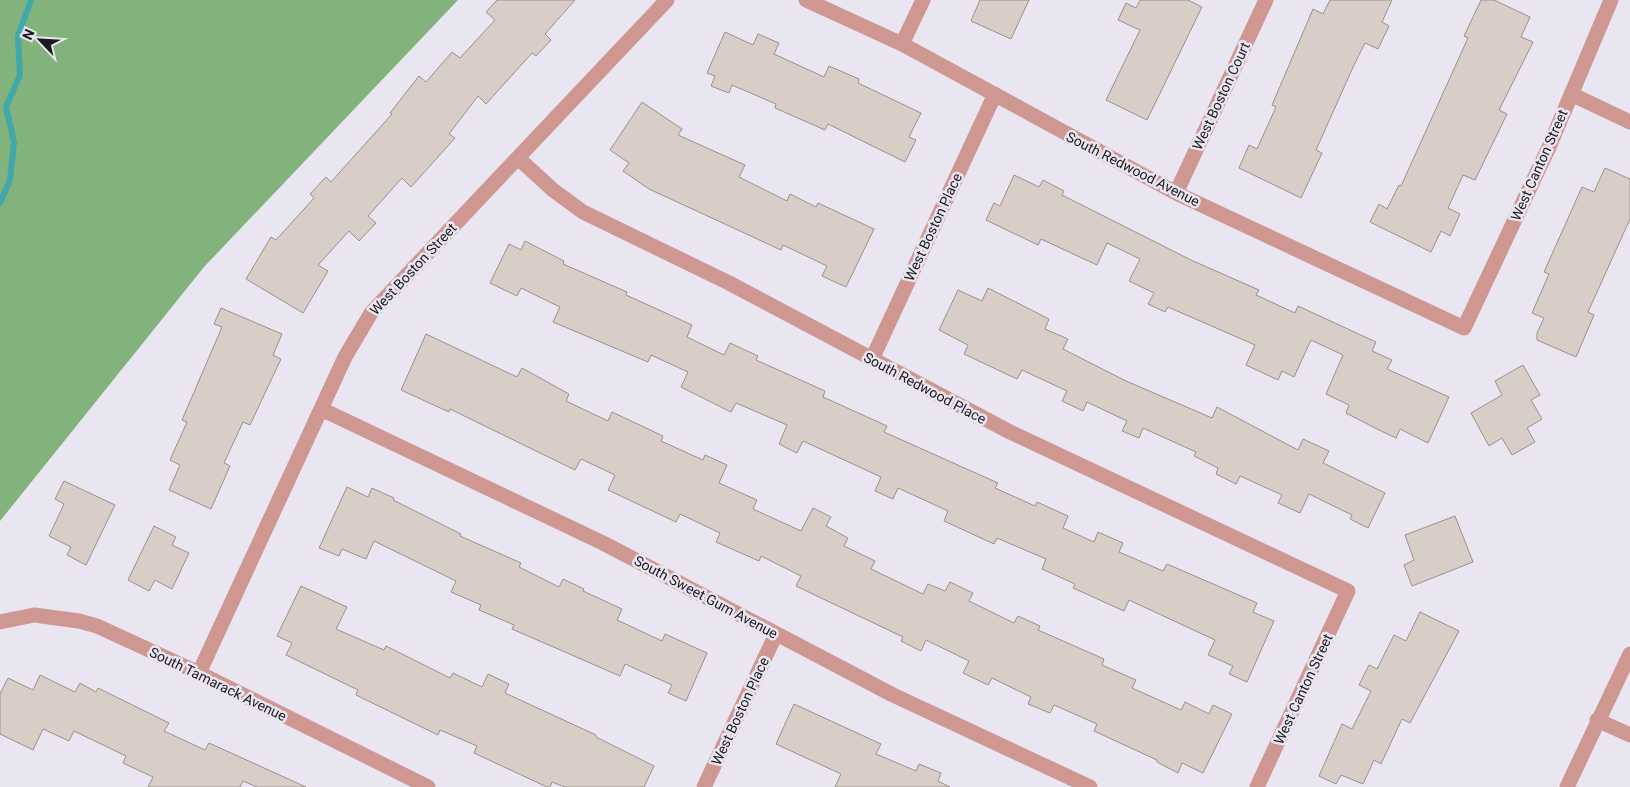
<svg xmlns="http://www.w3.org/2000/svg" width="1630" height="787" font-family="Roboto,sans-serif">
	<rect width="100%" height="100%" fill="#eae6f1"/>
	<path fill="#82b37c" d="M 0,0 L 458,0 L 204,267 L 0,521 Z"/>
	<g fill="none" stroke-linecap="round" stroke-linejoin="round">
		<path stroke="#42a9ab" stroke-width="6" d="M 0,203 L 10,180 L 14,142 L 6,107 L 20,75 L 18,36 L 31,0"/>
	</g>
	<path fill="#d9cec7" stroke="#9b908a" d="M 497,0 L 575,0 L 545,34 L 551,40 L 536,56 L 532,53 L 486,104 L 478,96 L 449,134 L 455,138 L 411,187 L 402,178 L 368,216 L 376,223 L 359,241 L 349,231 L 318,265 L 328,271 L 303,313 L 246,279 L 271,237 L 276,240 L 314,198 L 310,194 L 326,177 L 331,182 L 392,114 L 390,113 L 419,76 L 426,82 L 452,52 L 460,58 L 495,20 L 486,12 Z
		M 980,0 L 1029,0 L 1011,39 L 971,21 Z
		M 1140,0 L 1188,0 L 1202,7 L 1147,120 L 1106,100 L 1140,30 L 1118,20 L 1126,3 L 1136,8 Z
		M 1330,0 L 1392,0 L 1382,22 L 1389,26 L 1378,49 L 1365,43 L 1354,65 L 1316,150 L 1322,153 L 1301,198 L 1239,168 L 1249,145 L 1257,149 L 1276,107 L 1272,105 L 1313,9 L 1323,14 Z
		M 1481,0 L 1494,0 L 1530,17 L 1521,37 L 1533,42 L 1499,110 L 1507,114 L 1475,180 L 1463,175 L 1448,208 L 1460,214 L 1450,236 L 1441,231 L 1431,252 L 1370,222 L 1379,204 L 1387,209 L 1399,185 L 1401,186 L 1468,38 L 1464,36 Z
		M 725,32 L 753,45 L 758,34 L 779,43 L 774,54 L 824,77 L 829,66 L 859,79 L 858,83 L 921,113 L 909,137 L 916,140 L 905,162 L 828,124 L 825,130 L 775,108 L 776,104 L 732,85 L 729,93 L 711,86 L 715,76 L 707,73 Z
		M 642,102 L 682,129 L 678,135 L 745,165 L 739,177 L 787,201 L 790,194 L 816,207 L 818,203 L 874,229 L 846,287 L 822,276 L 827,266 L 783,245 L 781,250 L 649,189 L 623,171 L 629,163 L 610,150 Z
		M 1605,168 L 1630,179 L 1630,219 L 1588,312 L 1594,315 L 1576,357 L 1537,340 L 1537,333 L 1544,318 L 1532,313 L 1549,274 L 1544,272 L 1582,187 L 1594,192 Z
		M 1014,175 L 1039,187 L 1043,180 L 1064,191 L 1062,195 L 1191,260 L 1259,290 L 1256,295 L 1295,313 L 1298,306 L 1376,342 L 1372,351 L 1392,360 L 1387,369 L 1449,397 L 1428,443 L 1400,429 L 1396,438 L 1379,430 L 1346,413 L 1349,405 L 1326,394 L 1343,355 L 1311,340 L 1294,377 L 1282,371 L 1278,380 L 1246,365 L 1255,345 L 1168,307 L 1165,312 L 1148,304 L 1154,293 L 1129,281 L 1140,259 L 1107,243 L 1097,265 L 1041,239 L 1038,245 L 986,220 L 994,203 L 1000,206 Z
		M 525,241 L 564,261 L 563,264 L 627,292 L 626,295 L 692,325 L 687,337 L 724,355 L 730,343 L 758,356 L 756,360 L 825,391 L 823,397 L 887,426 L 884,432 L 998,483 L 995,488 L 1035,506 L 1037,502 L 1068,516 L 1063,528 L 1094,542 L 1098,532 L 1123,543 L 1119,552 L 1163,571 L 1167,564 L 1257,603 L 1253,612 L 1274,621 L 1247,682 L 1229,674 L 1233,666 L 1208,655 L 1215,640 L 1129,600 L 1124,611 L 1073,588 L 1075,584 L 1042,569 L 1046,559 L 997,538 L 994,544 L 944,521 L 948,511 L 898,488 L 893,499 L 875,491 L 881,477 L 803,441 L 797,453 L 779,444 L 787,425 L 736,403 L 731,412 L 681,387 L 688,372 L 651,355 L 648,362 L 553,322 L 560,307 L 521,288 L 517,296 L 490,283 L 509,244 L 521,250 Z
		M 988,288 L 1049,319 L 1045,329 L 1068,339 L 1063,349 L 1126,381 L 1212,418 L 1217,407 L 1298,450 L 1303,439 L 1329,451 L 1323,463 L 1385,493 L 1368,528 L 1350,519 L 1352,515 L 1309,494 L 1300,513 L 1278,503 L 1282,495 L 1240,476 L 1236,484 L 1216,474 L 1218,468 L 1194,456 L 1196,452 L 1143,428 L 1139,438 L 1122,431 L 1127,421 L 1087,402 L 1083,411 L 1062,401 L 1067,391 L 1022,370 L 1017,379 L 964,354 L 968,345 L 939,330 L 958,290 L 982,301 Z
		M 221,308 L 282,334 L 273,355 L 281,359 L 250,425 L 243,422 L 224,463 L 230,466 L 211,509 L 169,490 L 180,465 L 170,460 L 187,422 L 182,420 L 222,327 L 214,324 Z
		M 426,334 L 517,377 L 522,368 L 569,394 L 566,401 L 608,421 L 612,412 L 663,436 L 661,441 L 703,460 L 705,455 L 727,465 L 719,483 L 757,500 L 753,509 L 801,531 L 813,508 L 831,517 L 826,526 L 848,538 L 844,546 L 875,561 L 871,569 L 923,594 L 928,584 L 945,591 L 950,582 L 973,593 L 969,601 L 1014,623 L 1018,616 L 1040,626 L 1038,630 L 1104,659 L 1102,665 L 1136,680 L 1132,688 L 1181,710 L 1185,702 L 1209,714 L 1213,705 L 1232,714 L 1203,773 L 1182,763 L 1178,773 L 1157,762 L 1157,760 L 1094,731 L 1097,724 L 1054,705 L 1050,713 L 1028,704 L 1031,697 L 992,678 L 988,685 L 963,673 L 969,661 L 926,640 L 921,651 L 901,641 L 903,637 L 796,586 L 801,576 L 761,556 L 759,561 L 716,542 L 720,533 L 680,514 L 676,522 L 608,490 L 615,475 L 581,459 L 575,470 L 450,409 L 449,412 L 401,390 Z
		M 1523,365 L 1540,395 L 1531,400 L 1542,419 L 1527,428 L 1535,442 L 1512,455 L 1502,438 L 1489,446 L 1471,413 L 1502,395 L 1495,381 Z
		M 64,481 L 115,505 L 86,565 L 67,555 L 71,547 L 49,536 L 64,504 L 55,499 Z
		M 347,487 L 368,497 L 372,488 L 394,498 L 393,500 L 461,534 L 460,536 L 521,563 L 519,567 L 559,587 L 563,579 L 584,589 L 583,591 L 622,609 L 617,620 L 662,641 L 665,634 L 707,653 L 686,701 L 668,693 L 672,685 L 625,664 L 620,676 L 512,629 L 514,625 L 479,610 L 481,605 L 451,592 L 456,581 L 374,541 L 366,559 L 342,549 L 339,556 L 319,548 Z
		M 1455,516 L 1473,562 L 1412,586 L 1404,565 L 1414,560 L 1405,535 Z
		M 154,526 L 176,537 L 172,545 L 189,553 L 172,589 L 155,580 L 149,591 L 128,580 Z
		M 301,586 L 347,607 L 336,629 L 384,650 L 386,646 L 450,678 L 453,673 L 482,687 L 488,674 L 509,684 L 505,693 L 596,735 L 596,737 L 654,766 L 644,787 L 565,787 L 552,782 L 550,787 L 547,787 L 474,753 L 477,746 L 440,730 L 438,735 L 356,695 L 358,690 L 286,655 L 292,643 L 277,636 Z
		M 1420,612 L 1459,631 L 1410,723 L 1402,719 L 1381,764 L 1374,760 L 1363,784 L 1341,775 L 1336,784 L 1319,776 L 1342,724 L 1352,729 L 1371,691 L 1359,685 L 1369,665 L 1377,669 L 1394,635 L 1406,641 Z
		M 40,675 L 75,692 L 80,683 L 96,692 L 98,688 L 169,723 L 164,731 L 205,750 L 209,743 L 306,787 L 257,787 L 243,781 L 240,787 L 148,787 L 153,777 L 123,763 L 126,756 L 74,731 L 69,741 L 43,729 L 33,750 L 0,734 L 0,694 L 8,678 L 33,690 Z
		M 794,704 L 881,744 L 876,754 L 916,771 L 919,764 L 941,773 L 938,781 L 950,787 L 835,787 L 841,774 L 776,744 Z"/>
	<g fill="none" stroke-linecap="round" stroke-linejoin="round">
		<path stroke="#cf9791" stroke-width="15" d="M 806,0 L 902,44 L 1176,193 L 1464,328 L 1549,147 L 1611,0
			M 902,44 L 923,0
			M 1571,94 L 1630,122
			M 518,158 L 553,190 L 583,212 L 729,283 L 1010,432 L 1348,591 L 1257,787
			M 1176,193 L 1266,0
			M 872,359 L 995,94
			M 321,409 L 603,543 L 893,695 L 1090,787
			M 0,622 L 34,615 L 79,621 L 97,626 L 199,673 L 428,787
			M 199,673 L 345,357 L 371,313 L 667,0
			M 1597,720 L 1630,735
			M 704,787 L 776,634
			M 1567,787 L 1630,654"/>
	</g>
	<g text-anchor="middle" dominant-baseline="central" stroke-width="5" stroke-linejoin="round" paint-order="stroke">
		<g font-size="14" fill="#1c1a1e" stroke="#eae6f1">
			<text transform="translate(1221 96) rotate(-65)">West Boston Court</text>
			<text transform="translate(1539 165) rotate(-66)">West Canton Street</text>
			<text transform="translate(1133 169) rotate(27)">South Redwood Avenue</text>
			<text transform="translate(933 227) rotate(-65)">West Boston Place</text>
			<text transform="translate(413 269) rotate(-47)">West Boston Street</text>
			<text transform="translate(925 388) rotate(28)">South Redwood Place</text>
			<text transform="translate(706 597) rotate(28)">South Sweet Gum Avenue</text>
			<text transform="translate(218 684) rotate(26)">South Tamarack Avenue</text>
			<text transform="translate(1303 689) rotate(-65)">West Canton Street</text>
			<text transform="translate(740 711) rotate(-65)">West Boston Place</text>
		</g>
	</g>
	<g transform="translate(40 40) rotate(295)" stroke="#eae6f1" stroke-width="4" paint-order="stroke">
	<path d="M0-4L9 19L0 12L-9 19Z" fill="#1c1a1e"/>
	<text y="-8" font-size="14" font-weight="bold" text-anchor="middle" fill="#1c1a1e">N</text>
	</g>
</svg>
